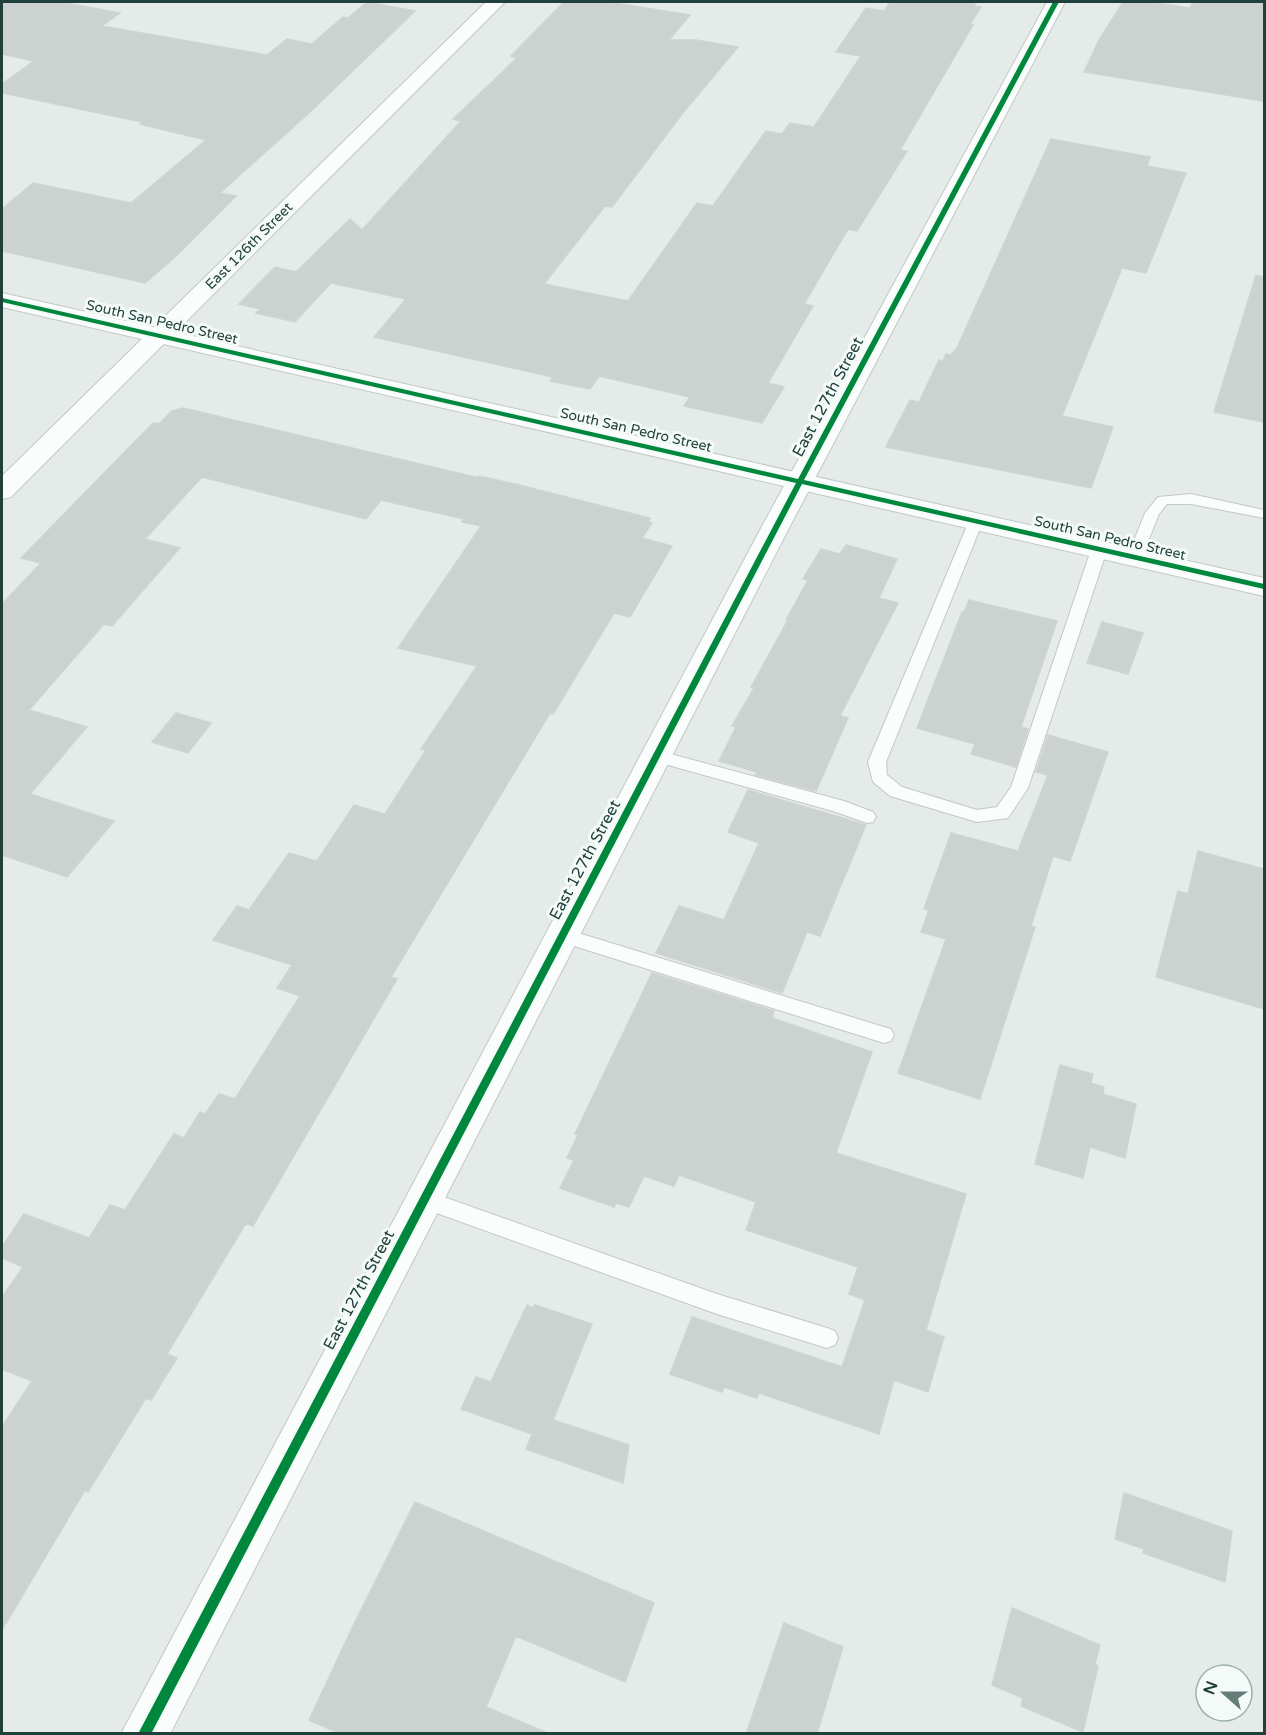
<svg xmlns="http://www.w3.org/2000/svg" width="1266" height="1735" font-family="'Varela Round',sans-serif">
	<rect width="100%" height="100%" fill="#e5ebe9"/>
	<path fill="#ccd2d0" stroke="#ced4d2" stroke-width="1.5" d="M 2,2 L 60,2 L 120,13 L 102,26 L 267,55 L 287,39 L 312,44 L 343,17 L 348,18 L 367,2 L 415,11 L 310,112 L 220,193 L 236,196 L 173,259 L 145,283 L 2,251 L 2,209 L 33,183 L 131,203 L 206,140 L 140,124 L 142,122 L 2,93 L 2,84 L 34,61 L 2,54 Z
		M 564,2 L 608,2 L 690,15 L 669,40 L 696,40 L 738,47 L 682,114 L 612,207 L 605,206 L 544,284 L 628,301 L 697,203 L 713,206 L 766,131 L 782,134 L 790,123 L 814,127 L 861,56 L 836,52 L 866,8 L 884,11 L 890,2 L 976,2 L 974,6 L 981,7 L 970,24 L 973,25 L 900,150 L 907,151 L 857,231 L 848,229 L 804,304 L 813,306 L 768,383 L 784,387 L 762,423 L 684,406 L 690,397 L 599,376 L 590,389 L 550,381 L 553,377 L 374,337 L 406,299 L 331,283 L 295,322 L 256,313 L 260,309 L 239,304 L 275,267 L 296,272 L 350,219 L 362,230 L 461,121 L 453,119 L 517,58 L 511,56 Z
		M 1123,2 L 1150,2 L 1190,8 L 1193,2 L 1264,2 L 1264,101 L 1084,72 L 1099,40 Z
		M 1051,139 L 1150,157 L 1147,166 L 1186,173 L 1146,273 L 1122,268 L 1062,416 L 1113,427 L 1091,488 L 886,447 L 910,400 L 919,402 L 939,360 L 943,361 L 946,354 L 951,355 L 957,348 Z
		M 1256,275 L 1264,277 L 1264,422 L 1214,412 Z
		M 183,408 L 475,477 L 479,476 L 519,485 L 650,518 L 648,522 L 652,523 L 642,538 L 672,546 L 630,617 L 614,613 L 553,714 L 550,713 L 391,977 L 397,979 L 253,1226 L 246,1223 L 167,1354 L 177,1358 L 151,1400 L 146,1398 L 88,1492 L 85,1490 L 2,1630 L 2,1427 L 32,1381 L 2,1369 L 2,1297 L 23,1267 L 2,1258 L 2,1247 L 24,1214 L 89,1238 L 110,1205 L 125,1210 L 174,1134 L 184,1138 L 200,1112 L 205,1114 L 219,1094 L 235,1099 L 300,996 L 277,988 L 292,965 L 213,940 L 237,906 L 249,910 L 289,853 L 317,861 L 354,805 L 385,814 L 426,750 L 421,749 L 477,666 L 398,648 L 481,526 L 462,522 L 464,519 L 381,500 L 366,519 L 202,477 L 145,539 L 180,548 L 112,626 L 104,624 L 29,710 L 87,727 L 30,794 L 114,821 L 67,877 L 2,855 L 2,604 L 41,563 L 21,558 L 153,423 L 159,424 L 172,411 Z
		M 846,545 L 897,559 L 879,598 L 898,603 L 840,716 L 848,718 L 816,791 L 755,775 L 757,772 L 719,761 L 736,727 L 732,726 L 754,688 L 751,687 L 788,620 L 786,620 L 808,580 L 803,579 L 821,549 L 840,554 Z
		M 969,600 L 1057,621 L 1021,727 L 1028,729 L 1016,767 L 971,754 L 975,744 L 917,728 L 962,612 L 964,612 Z
		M 1102,622 L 1143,633 L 1128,674 L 1087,663 Z
		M 176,713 L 211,723 L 188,753 L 152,742 Z
		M 1048,735 L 1108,752 L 1070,861 L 1053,856 L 1031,926 L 1035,927 L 980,1099 L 898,1073 L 946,939 L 921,932 L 929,910 L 924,909 L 951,833 L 1018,851 L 1048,775 L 1036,772 Z
		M 748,790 L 866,825 L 820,936 L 807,932 L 782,993 L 656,953 L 679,906 L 724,920 L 759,843 L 728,832 Z
		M 1198,851 L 1264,869 L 1264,1009 L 1156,977 L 1178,891 L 1188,894 Z
		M 652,973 L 774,1011 L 772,1018 L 872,1052 L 836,1153 L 966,1194 L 926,1330 L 944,1337 L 928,1392 L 894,1380 L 879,1434 L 759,1393 L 757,1398 L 724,1387 L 722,1392 L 670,1374 L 692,1317 L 842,1367 L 865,1300 L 849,1294 L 858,1267 L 746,1230 L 756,1202 L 679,1175 L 674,1186 L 644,1176 L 629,1207 L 616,1203 L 614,1207 L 560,1188 L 574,1160 L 567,1158 L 578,1135 L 575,1134 Z
		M 1060,1065 L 1093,1074 L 1091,1083 L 1104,1087 L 1103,1094 L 1136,1104 L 1125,1158 L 1090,1147 L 1083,1178 L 1035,1164 Z
		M 527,1305 L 533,1308 L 535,1305 L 592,1324 L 553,1420 L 629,1445 L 623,1483 L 526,1449 L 532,1434 L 461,1409 L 476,1377 L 491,1382 Z
		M 1124,1493 L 1232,1531 L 1225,1582 L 1143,1553 L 1144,1549 L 1115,1539 Z
		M 415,1502 L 654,1603 L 625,1682 L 516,1636 L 486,1707 L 550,1734 L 341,1734 L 309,1720 L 354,1624 Z
		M 1012,1608 L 1100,1645 L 1095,1664 L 1098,1666 L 1083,1732 L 1021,1706 L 1023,1698 L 992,1685 Z
		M 784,1623 L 843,1647 L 817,1734 L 746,1734 Z"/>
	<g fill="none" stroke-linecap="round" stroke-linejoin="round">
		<defs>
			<path id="lane" d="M 1191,494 L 1264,510 L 1264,518 L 1191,504 L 1167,504 L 1159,514 L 1140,561 L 1130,561 L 1127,558 L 1145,513 L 1158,497 Z
				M 976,516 L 983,521 L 886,762 L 887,775 L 902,787 L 977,810 L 997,807 L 1011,787 L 1091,550 L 1099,545 L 1107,550 L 1028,788 L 1008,818 L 977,822 L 890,796 L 873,782 L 868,762 L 969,521 Z
				M 656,750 L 844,801 L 873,812 L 876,817 L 873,822 L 867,823 L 833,811 L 650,760 L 647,756 L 650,752 Z
				M 562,928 L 884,1027 L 891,1029 L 894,1035 L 891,1041 L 884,1043 L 555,940 L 553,935 L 555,930 Z
				M 424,1190 L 717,1294 L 827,1328 L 835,1331 L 838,1338 L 835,1345 L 827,1348 L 717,1314 L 417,1206 L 414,1199 L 417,1192 Z"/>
			<path id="street" d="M 486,2 L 505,2 L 11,497 L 2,499 L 2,476 Z
				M 1047,2 L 1065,2 L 788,530 L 170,1734 L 121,1734 L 760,530 Z"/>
			<path id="secondary" d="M 2,293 L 1264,578 L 1264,596 L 2,307 Z"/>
		</defs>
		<use href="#lane" stroke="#c2c8c6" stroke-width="2"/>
		<use href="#street" stroke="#c2c8c6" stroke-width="2"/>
		<use href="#secondary" stroke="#c0c9c6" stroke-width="2"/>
		<use href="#lane" fill="#fbfcfc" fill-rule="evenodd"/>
		<use href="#street" fill="#fbfcfc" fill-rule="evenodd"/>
		<use href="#secondary" fill="#fbfcfc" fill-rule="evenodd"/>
		<defs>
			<path id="cycleway" d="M 1053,2 L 1059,2 L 804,480 L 1264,584 L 1264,589 L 802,484 L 151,1734 L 138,1734 L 796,483 L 2,302 L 2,298 L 798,479 Z"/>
		</defs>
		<use href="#cycleway" stroke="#f3faf7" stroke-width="4"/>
		<use href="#cycleway" fill="#00873e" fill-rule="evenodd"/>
	</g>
	<g text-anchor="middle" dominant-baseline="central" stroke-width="6" stroke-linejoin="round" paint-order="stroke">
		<g font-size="14" fill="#21403c" stroke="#f3faf7">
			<text transform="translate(249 246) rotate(-45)">East 126th Street</text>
			<text transform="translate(162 322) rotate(13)">South San Pedro Street</text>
			<text transform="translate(636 430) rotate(13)">South San Pedro Street</text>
			<text transform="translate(1110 538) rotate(13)">South San Pedro Street</text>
		</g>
		<g font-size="16" fill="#21403c" stroke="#f3faf7">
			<text transform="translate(828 397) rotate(-62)">East 127th Street</text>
			<text transform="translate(585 860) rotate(-62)">East 127th Street</text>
			<text transform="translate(359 1290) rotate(-62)">East 127th Street</text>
		</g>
	</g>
	<rect width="1266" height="1735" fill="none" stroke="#21403c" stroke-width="6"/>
	<g transform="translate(1224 1693) rotate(291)"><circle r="28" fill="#f3faf7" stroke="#9fb0ac" stroke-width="1.5"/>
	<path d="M0-4.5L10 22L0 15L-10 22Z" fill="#667c79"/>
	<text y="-9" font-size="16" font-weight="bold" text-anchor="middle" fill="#21403c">N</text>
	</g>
</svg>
